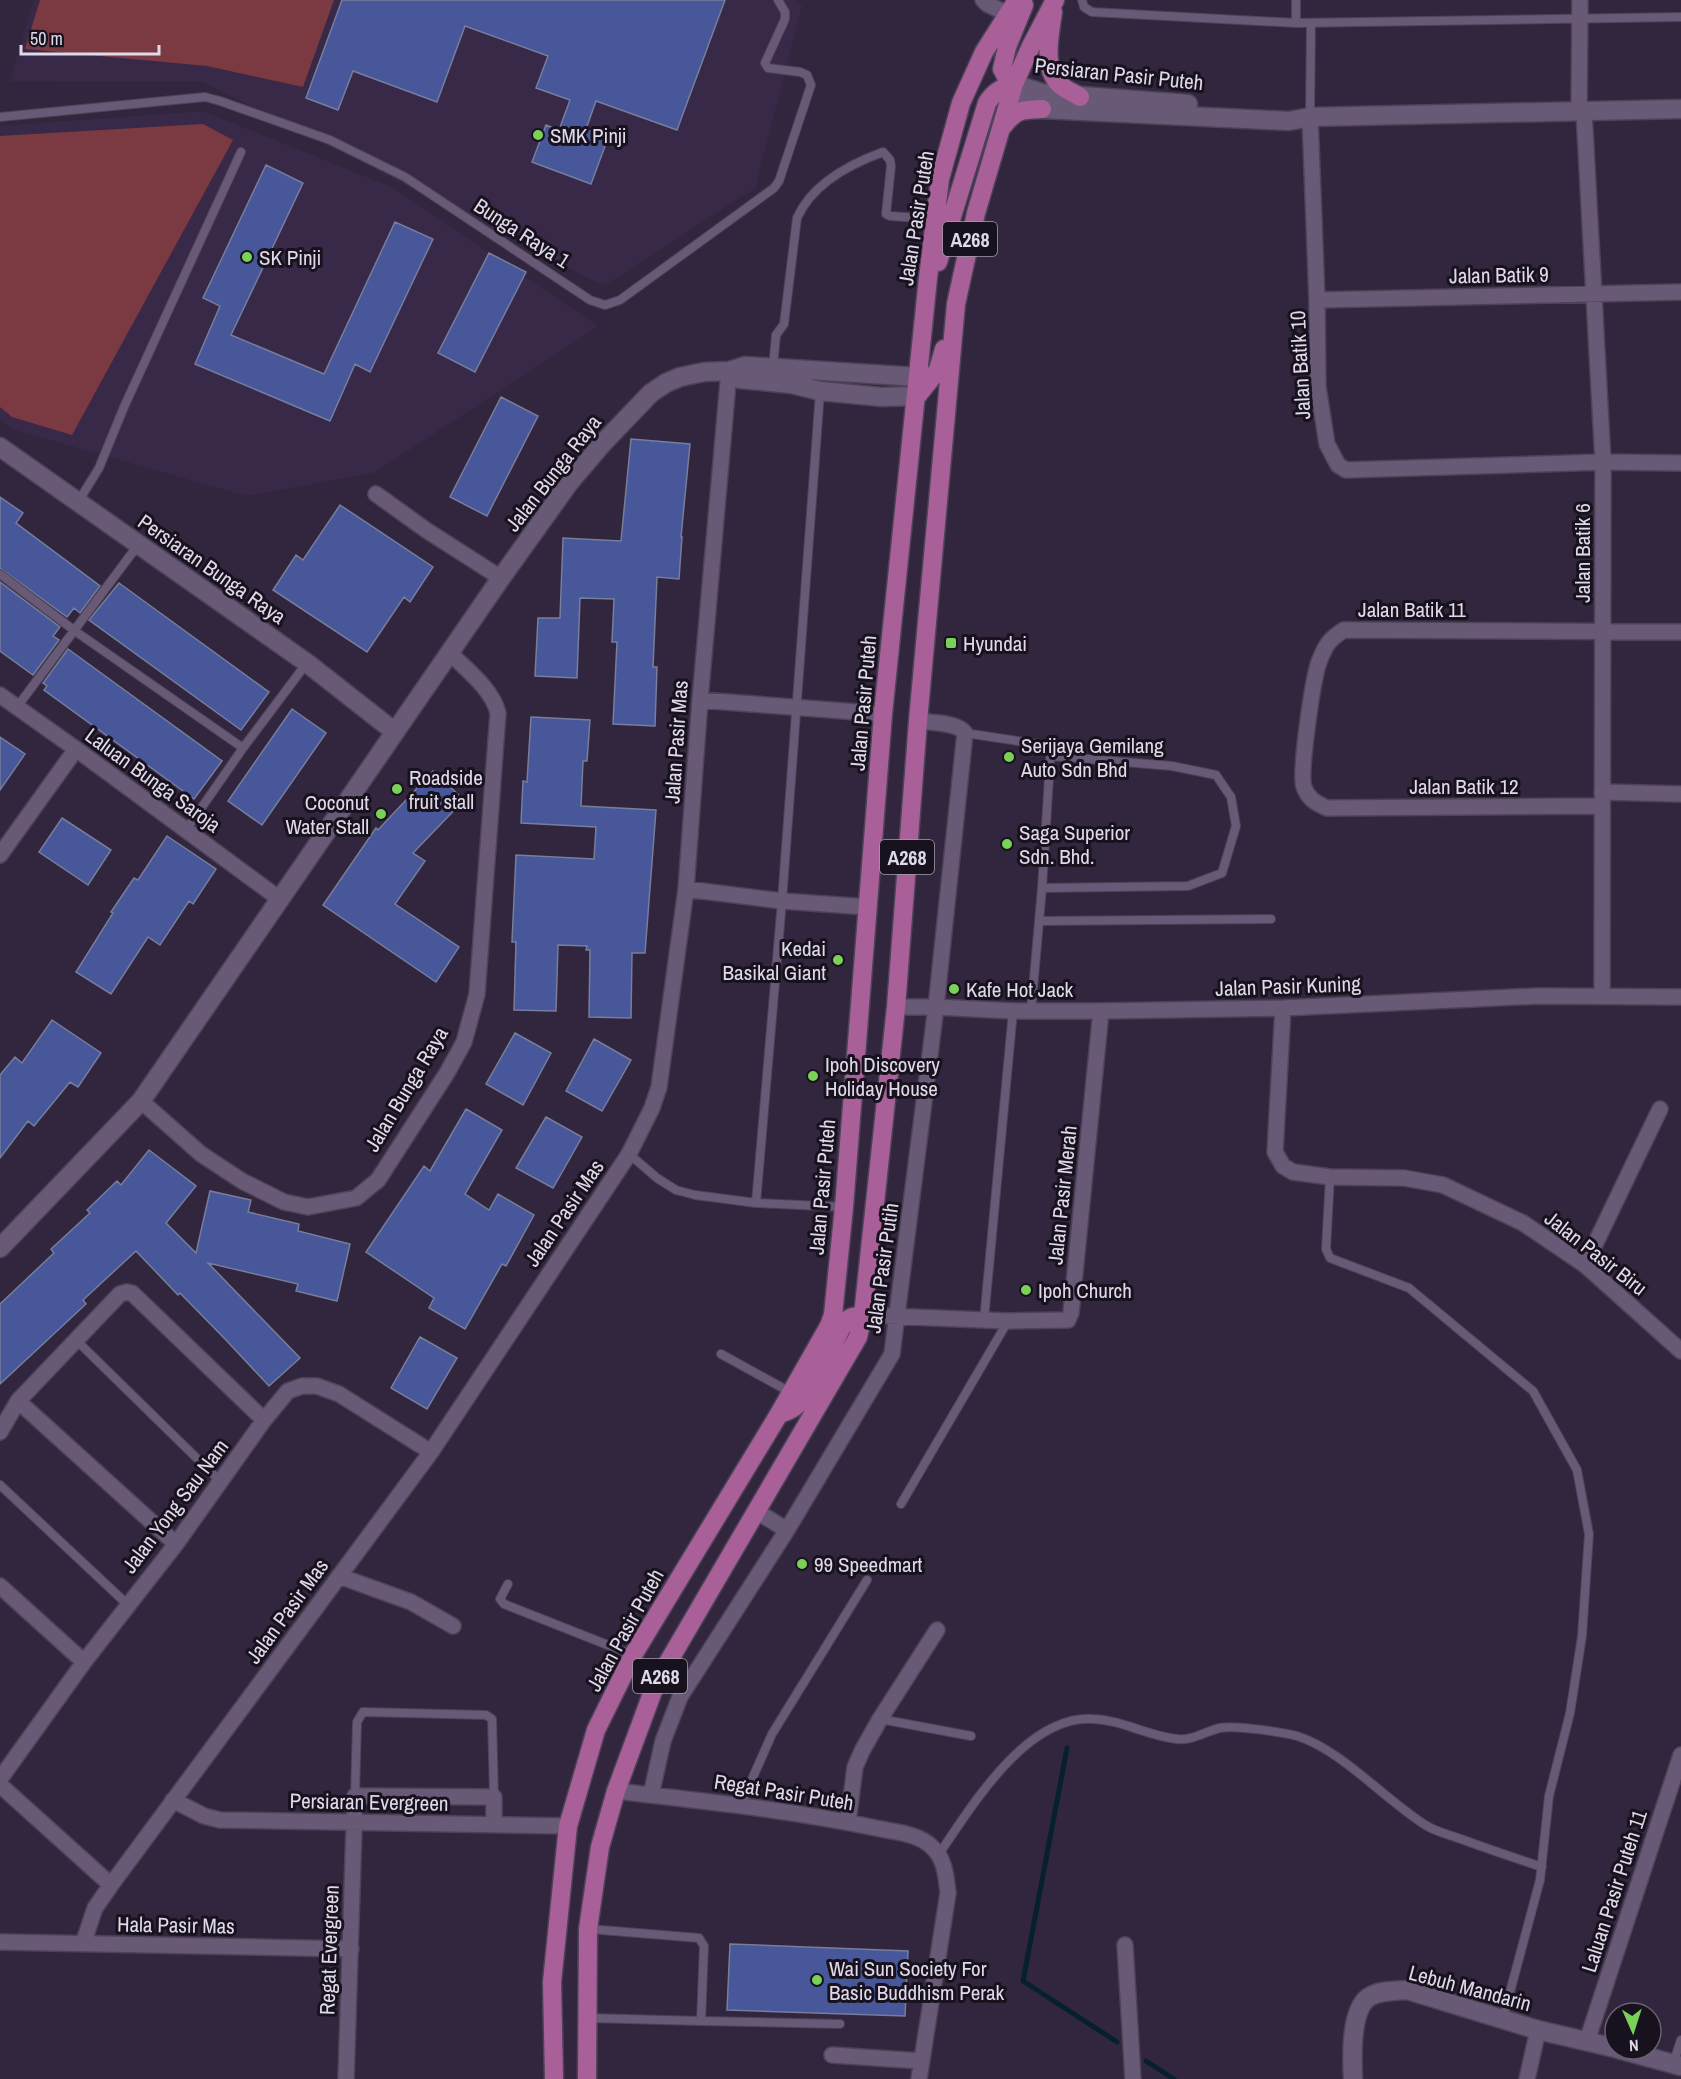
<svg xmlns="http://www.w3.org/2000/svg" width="1681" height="2079" font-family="'Archivo Narrow',sans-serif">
	<rect width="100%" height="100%" fill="#32263e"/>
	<path fill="#392948" d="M 34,0 L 794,0 L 802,6 L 755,188 L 604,286 L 203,82 L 10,81 Z
		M 203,111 L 391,187 L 598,326 L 374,473 L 246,496 L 15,430 L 0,419 L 0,126 Z"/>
	<path fill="#7b3a41" d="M 40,0 L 334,0 L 303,87 L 207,66 L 25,49 Z
		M 203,124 L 233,140 L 72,435 L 12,417 L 0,407 L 0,136 Z"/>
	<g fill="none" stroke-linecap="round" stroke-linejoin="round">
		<path stroke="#062030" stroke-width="5" d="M 1067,1748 L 1023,1981 L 1117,2042
			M 1146,2061 L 1174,2079"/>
	</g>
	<path fill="#48569a" stroke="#767e9c" stroke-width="1.5" d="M 342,0 L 725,0 L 677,130 L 596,101 L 586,129 L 608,138 L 591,184 L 532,162 L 546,125 L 559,130 L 570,100 L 536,88 L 548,56 L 465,26 L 437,102 L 353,71 L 338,110 L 306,98 Z
		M 266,165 L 303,183 L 231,335 L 324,374 L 395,222 L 433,239 L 370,372 L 355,364 L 330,421 L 195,364 L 220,306 L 203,298 Z
		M 489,253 L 526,272 L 475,372 L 438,353 Z
		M 501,397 L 538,416 L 487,516 L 450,497 Z
		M 631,439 L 690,444 L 681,537 L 682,537 L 679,579 L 657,577 L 653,667 L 657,667 L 655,726 L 613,724 L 617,642 L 612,642 L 614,599 L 580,598 L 577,678 L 535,676 L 538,618 L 560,618 L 563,538 L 621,541 Z
		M 0,497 L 23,513 L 16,523 L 100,586 L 80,613 L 74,608 L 67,617 L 0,568 Z
		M 340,505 L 433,567 L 410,602 L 404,597 L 367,652 L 273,590 L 296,555 L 303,560 Z
		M 0,582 L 60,627 L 53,636 L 59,640 L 33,675 L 0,651 Z
		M 119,583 L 269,692 L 241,730 L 89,620 Z
		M 68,649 L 222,761 L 194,799 L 44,690 L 47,686 L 43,683 Z
		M 292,709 L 326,733 L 262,825 L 228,801 Z
		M 531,717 L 590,720 L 587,761 L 583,761 L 581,806 L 656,810 L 645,953 L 632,953 L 631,1018 L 589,1017 L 590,950 L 586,950 L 587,946 L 558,945 L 556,1011 L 514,1010 L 516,942 L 512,942 L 516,855 L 594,859 L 596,827 L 521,823 L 523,781 L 527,782 Z
		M 0,737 L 25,754 L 0,790 Z
		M 433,771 L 464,800 L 413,853 L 425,861 L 395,904 L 459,947 L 436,982 L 323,905 L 376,828 L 378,830 Z
		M 62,818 L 111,850 L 88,885 L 39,852 Z
		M 167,836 L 216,869 L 193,904 L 189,901 L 160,945 L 148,937 L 111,994 L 76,972 L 113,913 L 111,912 L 134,878 L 138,880 Z
		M 52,1020 L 101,1053 L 78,1087 L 70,1082 L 34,1126 L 28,1121 L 0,1158 L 0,1075 L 15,1057 L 22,1063 Z
		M 515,1033 L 551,1053 L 523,1105 L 486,1084 Z
		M 594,1039 L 631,1060 L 602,1111 L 566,1091 Z
		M 466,1109 L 502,1130 L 465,1194 L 489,1210 L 498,1194 L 534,1215 L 506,1266 L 502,1264 L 465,1329 L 429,1308 L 434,1298 L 366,1252 L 424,1166 L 430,1171 Z
		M 546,1117 L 582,1137 L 553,1188 L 516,1168 Z
		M 149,1150 L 196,1186 L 166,1223 L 196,1253 L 210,1191 L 251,1200 L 248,1212 L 299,1224 L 298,1231 L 350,1244 L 337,1301 L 296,1291 L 298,1284 L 208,1263 L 300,1358 L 269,1386 L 225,1339 L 180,1293 L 178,1295 L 136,1251 L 83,1300 L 86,1304 L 0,1384 L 0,1304 L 54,1253 L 51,1249 L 90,1213 L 87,1210 L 117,1181 L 121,1185 Z
		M 420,1337 L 457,1358 L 427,1409 L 391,1388 Z
		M 730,1944 L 908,1951 L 905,2016 L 727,2010 Z"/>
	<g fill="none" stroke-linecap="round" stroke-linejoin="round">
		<defs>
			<path id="lane" d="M 1082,0 L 1084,7 L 1092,12 L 1296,23 L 1681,17
				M 1296,23 L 1296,0
				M 1310,116 L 1311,23
				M 0,117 L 205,97 L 220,101 L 330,140 L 405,177 L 590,300 L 605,305 L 620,300 L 774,188 L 779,181 L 811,85 L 807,75 L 800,72 L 768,68 L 765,63 L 785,19 L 785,12 L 778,0
				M 773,367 L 776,335 L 784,324 L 797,218 C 812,184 850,164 883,152 L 890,160 L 891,166 L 886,214 L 890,216 L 934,219
				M 78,502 L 99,468 L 124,407 L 241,152
				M 0,574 L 75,631 L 243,748 L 306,664
				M 17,707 L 138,545
				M 965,733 L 1051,746 L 1042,888 L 1031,1011
				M 186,830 L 243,748
				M 1042,888 L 1188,886 L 1222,873 L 1236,826 L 1231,797 L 1216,775 L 1172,766 L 1052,756
				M 1039,921 L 1271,919
				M 629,1154 L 657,1178 L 676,1190 L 695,1195 L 756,1203 L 844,1207
				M 1330,1177 L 1326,1249 L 1330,1258 L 1409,1288 L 1533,1391 L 1577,1470 L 1589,1534 L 1582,1636 L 1570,1713 L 1549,1796 L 1540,1880 L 1503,2018
				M 756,1203 L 782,901 L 820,392
				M 984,1320 L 1013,1011
				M 76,1340 L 221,1482
				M 721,1354 L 790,1392
				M 0,1485 L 127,1604
				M 901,1504 L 1008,1321
				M 508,1584 L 500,1599 L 504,1604 L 633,1655
				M 880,1719 L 971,1736
				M 355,1796 L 357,1722 L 363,1712 L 486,1715 L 492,1719 L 494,1797
				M 741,1804 L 772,1734 L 867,1580
				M 939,1854 C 972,1806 1026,1715 1093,1719 C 1122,1720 1148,1736 1177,1739 C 1192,1741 1206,1731 1220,1728 C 1235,1725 1281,1732 1297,1736 C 1342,1750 1386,1801 1427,1826 C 1437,1832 1450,1835 1461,1839 C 1488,1849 1515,1858 1542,1867
				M 588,2018 L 701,2021 L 704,1946 L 699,1938 L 589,1929
				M 701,2021 L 840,2024
				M 1673,2064 L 1681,2040"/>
			<path id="street" d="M 983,0 L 987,4 L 1008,14
				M 1579,112 L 1580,0
				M 1584,112 L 1603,462 L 1602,995
				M 1310,117 L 1317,300 L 1318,387 L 1327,444 L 1338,465 L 1346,470 L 1603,462 L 1681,463
				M 1317,300 L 1681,292
				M 376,494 L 426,530 L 501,578
				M 0,695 L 76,749 L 281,900
				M 700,700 L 883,714
				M 1602,792 L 1681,794
				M 1602,806 L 1327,808 C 1316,803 1308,799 1304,787 C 1299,773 1313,678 1319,662 C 1325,646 1329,639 1344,630 L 1681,632
				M 0,855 L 76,749
				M 686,889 L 782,901 L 868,907
				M 896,1007 L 936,1007 L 1013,1011 L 1101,1011 L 1283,1008 L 1539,996 L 1681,997
				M 1283,1008 L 1275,1152 L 1283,1166 L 1293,1172 L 1330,1177 L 1404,1178 L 1443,1185 L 1523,1223 L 1585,1265 L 1681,1351
				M 141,1101 L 201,1154 L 242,1181 L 284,1202 L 308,1207 L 356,1198 L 378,1180 L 447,1073 L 464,1042 L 477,994 L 498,713 C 492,689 468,671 451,654
				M 1585,1265 L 1660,1109
				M 863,1315 L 1008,1321 L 1068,1320 L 1071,1313 L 1101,1011
				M 0,1432 L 18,1401
				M 756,1511 L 787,1530
				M 176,1544 L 18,1401 L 120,1294 L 127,1292 L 132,1293 L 264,1420
				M 339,1576 L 411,1602 L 453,1626
				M 0,1586 L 84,1662
				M 0,1779 L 84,1662 L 176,1544 L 264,1420 L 288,1391 L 302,1386 L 317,1386 L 339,1394 L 431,1452
				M 0,1785 L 111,1885
				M 616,1791 C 703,1801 790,1810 876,1828 C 894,1832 918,1833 932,1847 C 945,1859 946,1876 948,1893 L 919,2079
				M 651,1795 L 663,1741 L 680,1697 L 787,1530 L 892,1354 L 936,1007 L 965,733 C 957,722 931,723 918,721
				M 173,1800 L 204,1816 L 220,1820 L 568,1826
				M 848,1822 L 855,1767 L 862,1751 L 880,1719 L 937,1630
				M 0,1942 L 351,1949
				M 83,1944 L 95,1908 L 111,1885 L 431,1452 L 629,1154 L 652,1108 L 659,1087 L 686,889 L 700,700 L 729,371
				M 1125,1945 L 1133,2079
				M 1587,2041 L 1681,1755
				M 832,2055 L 921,2061
				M 346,2079 L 355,1796 L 494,1797 L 494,1825
				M 1527,2079 L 1538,2030"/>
			<path id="secondary" d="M 1014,84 C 1021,98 1028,105 1042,109 L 1289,121 L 1310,117 L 1681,109
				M 1014,84 L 1042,93 L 1188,104
				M 729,371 L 740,379 L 792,384 L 820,391 L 882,397 L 917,396
				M 0,447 L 307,663 L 395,732
				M 0,1248 L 141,1101 L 501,578 L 569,483 L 603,443 L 651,393 L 666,383 L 680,377 L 704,372 L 729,371 L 745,366 L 918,377
				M 1618,2049 L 1681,2066
				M 1353,2079 C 1352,2058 1350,2010 1369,1997 C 1380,1990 1395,1991 1407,1990 L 1538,2030 L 1615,2048"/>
			<path id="primary" d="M 1053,12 C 1050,34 1042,66 1059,84 C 1064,89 1074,93 1080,97
				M 1014,84 L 1008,80 L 1002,69 L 1007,47 L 1024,5
				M 1003,126 C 1017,109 1020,110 1042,109
				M 938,262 L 987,103 C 993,93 1002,87 1014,84
				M 917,396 L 938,370 L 944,349
				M 779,1414 C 792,1410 799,1405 807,1395 L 845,1321 L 852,1317 L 863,1315
				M 554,2079 L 552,1982 L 568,1826 L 596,1730 L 633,1655 L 779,1414 L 829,1326 L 833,1315 L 844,1207 L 883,714 L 928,278 L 940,179 L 961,103 L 984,52 L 1017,0
				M 587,2079 L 588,1929 L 600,1847 L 616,1791 L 656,1683 L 858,1337 L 863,1315 L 896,1007 L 918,721 L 956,304 L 976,213 L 1014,84 L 1031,46 L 1055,0"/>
		</defs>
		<use href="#lane" stroke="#4d4358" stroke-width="10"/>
		<use href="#street" stroke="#4d4358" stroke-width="18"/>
		<use href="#secondary" stroke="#4d4358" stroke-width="21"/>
		<use href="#primary" stroke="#4d4358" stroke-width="21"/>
		<use href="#lane" stroke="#685a76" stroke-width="8"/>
		<use href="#street" stroke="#685a76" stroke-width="15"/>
		<use href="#secondary" stroke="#685a76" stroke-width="18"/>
		<use href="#primary" stroke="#a96099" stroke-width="18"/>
	</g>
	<g fill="#7ad157" stroke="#17121d" stroke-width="2">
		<circle cx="538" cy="135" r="6"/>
		<circle cx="247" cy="257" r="6"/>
		<rect x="945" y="637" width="12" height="12" rx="3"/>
		<circle cx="1009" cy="757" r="6"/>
		<circle cx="397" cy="789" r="6"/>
		<circle cx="381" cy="814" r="6"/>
		<circle cx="1007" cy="844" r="6"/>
		<circle cx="838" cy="960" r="6"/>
		<circle cx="954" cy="989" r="6"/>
		<circle cx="813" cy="1076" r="6"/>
		<circle cx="1026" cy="1290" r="6"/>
		<circle cx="802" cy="1564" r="6"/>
		<circle cx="817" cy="1980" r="6"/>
	</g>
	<g text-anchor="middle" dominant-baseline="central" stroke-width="6" stroke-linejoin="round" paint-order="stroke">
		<g fill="#17121d" stroke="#a49dac" stroke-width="1.5">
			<rect x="943" y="222" width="54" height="34" rx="4.5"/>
			<rect x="880" y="840" width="54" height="34" rx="4.5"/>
			<rect x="633" y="1659" width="54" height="34" rx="4.5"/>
		</g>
		<g font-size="20" font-weight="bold" fill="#e0d9e9">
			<text x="970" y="239">A268</text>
			<text x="907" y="857">A268</text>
			<text x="660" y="1676">A268</text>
		</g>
		<g font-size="21" fill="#e0d9e9" stroke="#17121d">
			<text transform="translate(1119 74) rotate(6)">Persiaran Pasir Puteh</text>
			<text transform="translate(916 218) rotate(-81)">Jalan Pasir Puteh</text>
			<text transform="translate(522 233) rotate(33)">Bunga Raya 1</text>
			<text transform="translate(1499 275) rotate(-1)">Jalan Batik 9</text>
			<text transform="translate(1300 365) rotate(-93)">Jalan Batik 10</text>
			<text transform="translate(553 473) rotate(-52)">Jalan Bunga Raya</text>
			<text transform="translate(1582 553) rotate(-90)">Jalan Batik 6</text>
			<text transform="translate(212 569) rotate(35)">Persiaran Bunga Raya</text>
			<text x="1412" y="609">Jalan Batik 11</text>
			<text transform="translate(863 703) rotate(-85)">Jalan Pasir Puteh</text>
			<text transform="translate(676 742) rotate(-86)">Jalan Pasir Mas</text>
			<text transform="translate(153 780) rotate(36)">Laluan Bunga Saroja</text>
			<text x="1464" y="786">Jalan Batik 12</text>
			<text transform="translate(1288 986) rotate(-2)">Jalan Pasir Kuning</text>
			<text transform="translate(406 1089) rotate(-59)">Jalan Bunga Raya</text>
			<text transform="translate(822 1187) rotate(-85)">Jalan Pasir Puteh</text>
			<text transform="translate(1062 1195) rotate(-84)">Jalan Pasir Merah</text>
			<text transform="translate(564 1213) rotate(-56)">Jalan Pasir Mas</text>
			<text transform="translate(1596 1253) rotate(38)">Jalan Pasir Biru</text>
			<text transform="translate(882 1268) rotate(-82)">Jalan Pasir Putih</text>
			<text transform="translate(175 1506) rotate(-53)">Jalan Yong Sau Nam</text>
			<text transform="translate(287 1611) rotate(-54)">Jalan Pasir Mas</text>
			<text transform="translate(625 1630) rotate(-61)">Jalan Pasir Puteh</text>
			<text transform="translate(784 1792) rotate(9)">Regat Pasir Puteh</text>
			<text transform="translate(369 1802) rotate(1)">Persiaran Evergreen</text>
			<text transform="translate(1614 1891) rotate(-72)">Laluan Pasir Puteh 11</text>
			<text transform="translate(176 1925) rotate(1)">Hala Pasir Mas</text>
			<text transform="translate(329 1950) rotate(-88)">Regat Evergreen</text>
			<text transform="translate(1470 1988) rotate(15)">Lebuh Mandarin</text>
		</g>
		<g font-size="21" fill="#e0d9e9" stroke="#17121d" text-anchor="start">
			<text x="550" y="135">SMK Pinji</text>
			<text x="259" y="257">SK Pinji</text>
			<text x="963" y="643">Hyundai</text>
			<text x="1021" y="745">Serijaya Gemilang<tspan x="1021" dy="24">Auto Sdn Bhd</tspan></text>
			<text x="409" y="777">Roadside<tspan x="409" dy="24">fruit stall</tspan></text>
			<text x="369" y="802" text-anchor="end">Coconut<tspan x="369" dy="24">Water Stall</tspan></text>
			<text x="1019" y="832">Saga Superior<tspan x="1019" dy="24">Sdn. Bhd.</tspan></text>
			<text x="826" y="948" text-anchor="end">Kedai<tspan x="826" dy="24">Basikal Giant</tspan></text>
			<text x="966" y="989">Kafe Hot Jack</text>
			<text x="825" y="1064">Ipoh Discovery<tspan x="825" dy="24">Holiday House</tspan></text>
			<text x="1038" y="1290">Ipoh Church</text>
			<text x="814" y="1564">99 Speedmart</text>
			<text x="829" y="1968">Wai Sun Society For<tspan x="829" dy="24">Basic Buddhism Perak</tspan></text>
		</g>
	</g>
	<g transform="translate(1633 2031) rotate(177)"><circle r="28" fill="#17121d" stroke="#67626f" stroke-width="1.5"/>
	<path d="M0-4.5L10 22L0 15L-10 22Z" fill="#7ad157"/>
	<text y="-9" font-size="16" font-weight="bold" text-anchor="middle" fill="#e0d9e9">N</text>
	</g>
	<path d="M21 45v9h138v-9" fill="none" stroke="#e0d9e9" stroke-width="3"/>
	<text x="30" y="45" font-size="18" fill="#e0d9e9" stroke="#17121d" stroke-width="4.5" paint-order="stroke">50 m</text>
</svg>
